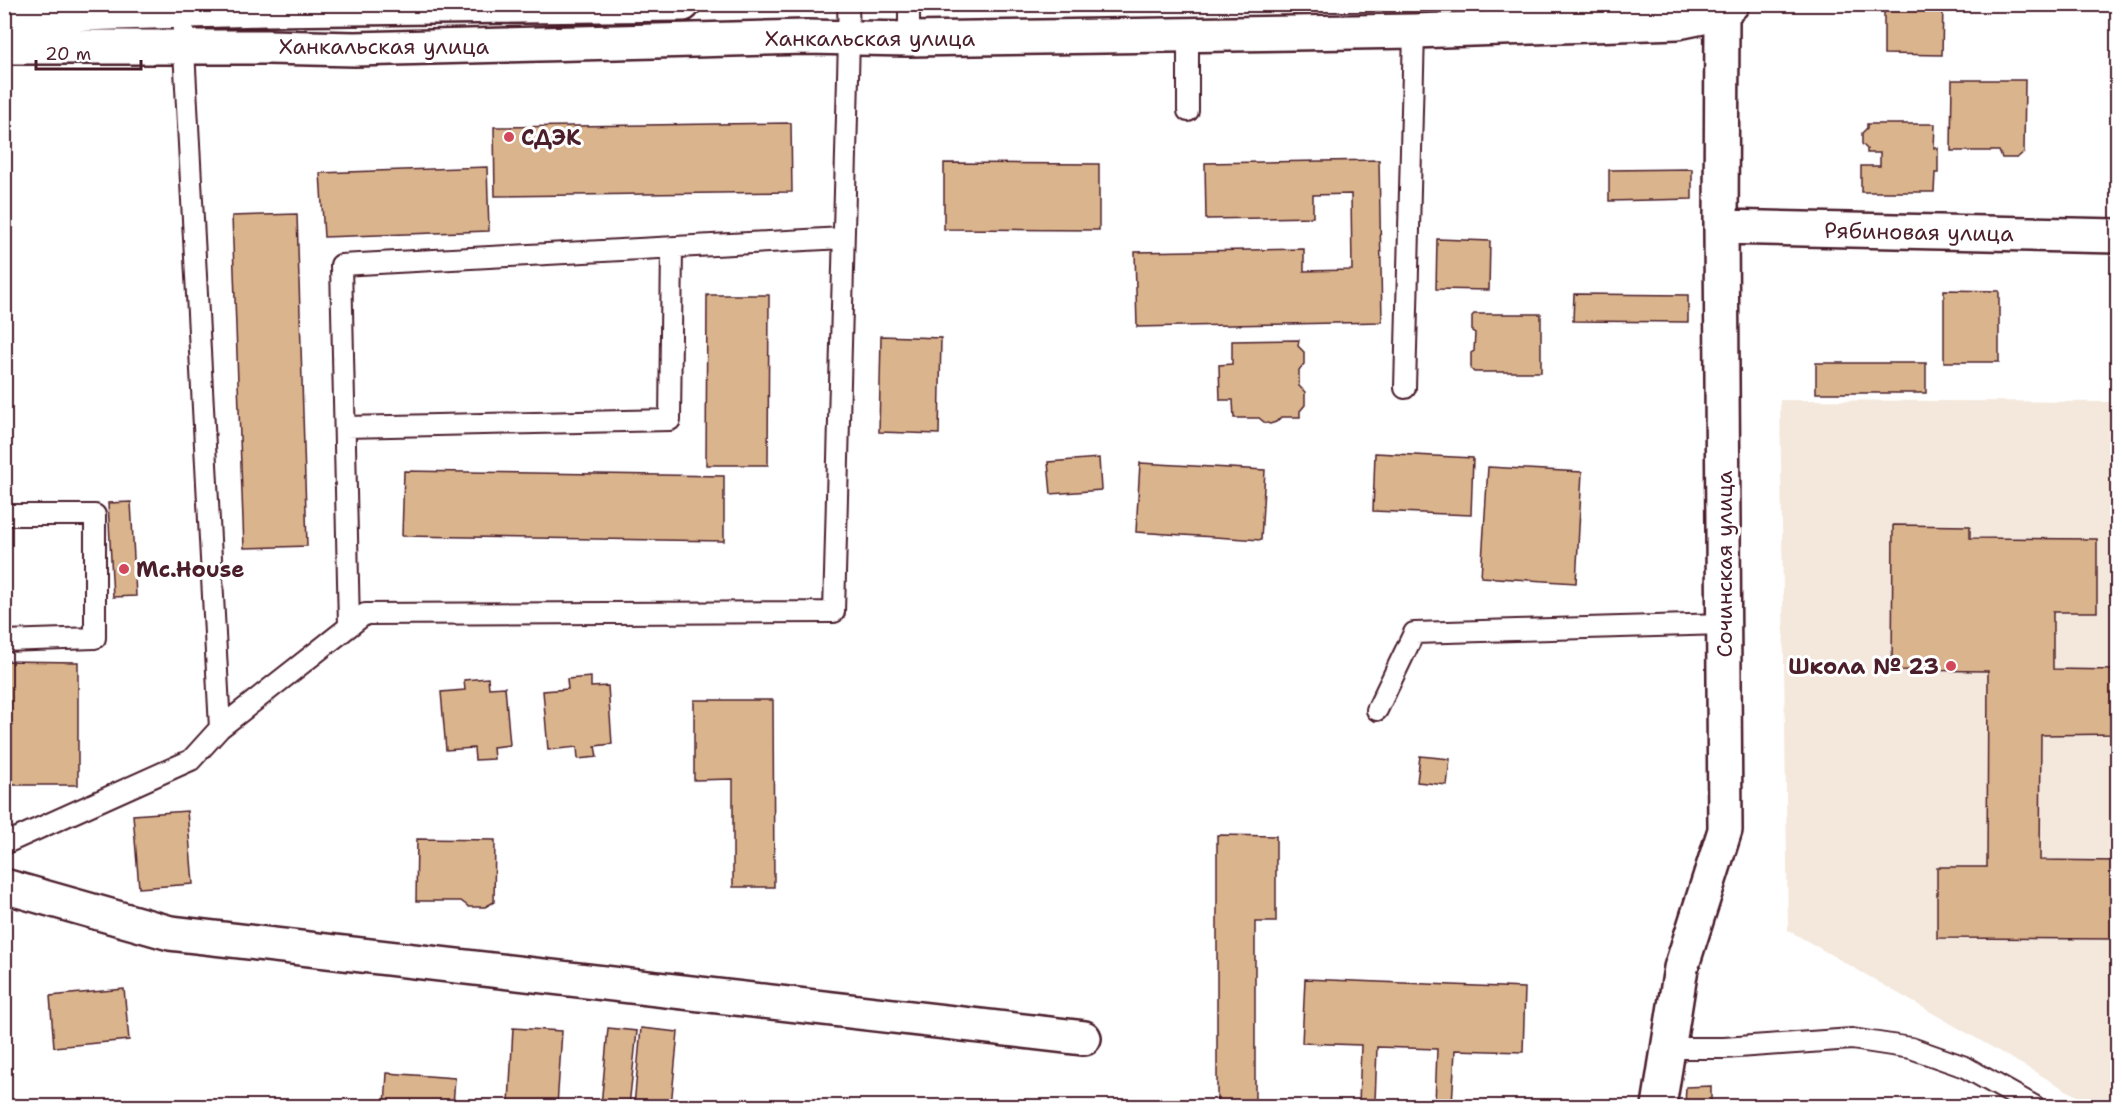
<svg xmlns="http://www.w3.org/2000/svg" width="2122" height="1111" font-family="'Shantell Sans',sans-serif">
	<rect width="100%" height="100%" fill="#fff"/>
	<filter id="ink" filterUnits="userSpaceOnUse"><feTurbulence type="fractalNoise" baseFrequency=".0167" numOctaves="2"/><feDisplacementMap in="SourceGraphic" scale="12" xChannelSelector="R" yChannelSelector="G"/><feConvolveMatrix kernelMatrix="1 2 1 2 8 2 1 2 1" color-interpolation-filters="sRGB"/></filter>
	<g filter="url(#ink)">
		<path fill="#f4e8dc" d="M 1780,400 L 2117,402 L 2117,1106 L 2094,1106 L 1788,930 Z"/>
		<path fill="#dab48c" stroke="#4a1f2b" stroke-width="1.5" fill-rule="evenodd" d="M 1884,4 L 1943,4 L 1942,55 L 1884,54 Z
			M 1952,80 L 2025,80 L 2024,152 L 2017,158 L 2002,158 L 1999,151 L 1951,151 Z
			M 791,123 L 792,192 L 495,196 L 494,127 Z
			M 1867,124 L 1935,124 L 1934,148 L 1938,148 L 1938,173 L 1935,173 L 1934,192 L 1861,192 L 1861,166 L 1880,166 L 1880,153 L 1867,153 L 1867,149 L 1862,144 L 1862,133 L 1867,128 Z
			M 1379,160 L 1382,322 L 1137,327 L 1135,252 L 1304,249 L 1304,271 L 1352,270 L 1351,194 L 1313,195 L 1313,217 L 1206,219 L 1205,163 Z
			M 944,163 L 1099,164 L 1099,230 L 944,229 Z
			M 487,167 L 489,231 L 324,237 L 320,173 Z
			M 1692,169 L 1692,199 L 1609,201 L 1609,170 Z
			M 297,214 L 307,546 L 244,548 L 232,216 Z
			M 1437,239 L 1490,241 L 1489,290 L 1436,289 Z
			M 1944,290 L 1999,291 L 1999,362 L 1944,362 Z
			M 1574,294 L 1688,295 L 1688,322 L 1573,321 Z
			M 707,295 L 769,295 L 768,465 L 706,465 Z
			M 1474,314 L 1541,314 L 1541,372 L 1474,372 L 1471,369 L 1471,353 L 1474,351 L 1475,333 L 1472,331 L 1472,316 Z
			M 881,336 L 941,338 L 939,434 L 879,432 Z
			M 1299,340 L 1298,346 L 1304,352 L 1304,364 L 1299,370 L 1299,386 L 1305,392 L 1305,405 L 1300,411 L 1300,417 L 1281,417 L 1276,422 L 1270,424 L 1264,422 L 1259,418 L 1234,418 L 1233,400 L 1220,400 L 1219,365 L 1232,364 L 1232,341 Z
			M 1816,363 L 1926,363 L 1926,393 L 1816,393 Z
			M 1375,453 L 1473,458 L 1471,515 L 1373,511 Z
			M 1099,458 L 1101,490 L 1051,494 L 1048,462 Z
			M 1140,463 L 1265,470 L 1261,540 L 1136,532 Z
			M 1488,467 L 1582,472 L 1576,583 L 1481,577 Z
			M 404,471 L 724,476 L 724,541 L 402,536 Z
			M 131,502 L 136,596 L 113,597 L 108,503 Z
			M 1893,525 L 1970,526 L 1970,538 L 2097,539 L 2097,612 L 2053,612 L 2053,669 L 2118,670 L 2118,734 L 2041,735 L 2040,860 L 2118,861 L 2118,939 L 1937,938 L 1937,867 L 1987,867 L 1988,671 L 1892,670 Z
			M 4,661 L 78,662 L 78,785 L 4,785 Z
			M 591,677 L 591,687 L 608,686 L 612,744 L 595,746 L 597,757 L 578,759 L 577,747 L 548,750 L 543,691 L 568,689 L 567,679 Z
			M 488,678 L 489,688 L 505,687 L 510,745 L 493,747 L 494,759 L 475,760 L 474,748 L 446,750 L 441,692 L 465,690 L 464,680 Z
			M 694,700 L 773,700 L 774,887 L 733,887 L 733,779 L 694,780 Z
			M 1420,756 L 1450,759 L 1447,785 L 1417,782 Z
			M 187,811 L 193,884 L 139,888 L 133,815 Z
			M 1217,835 L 1276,836 L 1276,922 L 1255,922 L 1255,1106 L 1217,1106 Z
			M 417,839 L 495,840 L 494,902 L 485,907 L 469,907 L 461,901 L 416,901 Z
			M 1305,979 L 1525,988 L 1523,1052 L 1455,1050 L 1452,1106 L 1316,1106 L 1317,1103 L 1359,1105 L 1361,1045 L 1302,1043 ZM 1377,1047 L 1437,1049 L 1435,1105 L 1375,1102 Z
			M 124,989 L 129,1040 L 54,1047 L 50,996 Z
			M 513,1028 L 562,1031 L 557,1106 L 509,1103 Z
			M 608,1028 L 637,1031 L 629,1106 L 601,1106 Z
			M 641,1028 L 678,1032 L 671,1106 L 634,1106 Z
			M 387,1073 L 455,1078 L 453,1106 L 385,1106 Z
			M 1711,1086 L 1711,1106 L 1685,1106 L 1686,1087 Z"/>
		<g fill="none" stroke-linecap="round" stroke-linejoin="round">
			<defs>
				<path id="lane" d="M 909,4 L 909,39
					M 182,12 L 220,728
					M 1188,111 L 1188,34
					M 1405,388 L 1414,31
					M 345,427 L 670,420 L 672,248
					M 4,515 L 95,515 L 95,638 L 4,641
					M 349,626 L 341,265 L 843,238
					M 1377,710 L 1414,633 L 1724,624
					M 4,844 L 191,760 L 220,728 L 365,614 L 834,612 L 849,39 L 848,4
					M 1669,1048 L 1724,1048 L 1852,1039 L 1911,1048 L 1965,1067 L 2034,1106"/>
				<path id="street" d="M 1721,227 L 2118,236
					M 4,886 L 170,933 L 1084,1038
					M 1659,1106 L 1681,968 L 1725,830 L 1721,227 L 1722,13"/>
				<path id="secondary" d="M 4,16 L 266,9 L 683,4
					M 4,47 L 267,47 L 355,49 L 806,37 L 909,39 L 1414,31 L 1678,22 L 1722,13 L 1732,4"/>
			</defs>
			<use href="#lane" stroke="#4a1f2b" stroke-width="24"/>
			<use href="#street" stroke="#4a1f2b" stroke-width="38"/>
			<use href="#secondary" stroke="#4a1f2b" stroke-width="38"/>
			<use href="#lane" stroke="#fff" stroke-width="20"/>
			<use href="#street" stroke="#fff" stroke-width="33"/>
			<use href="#secondary" stroke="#fff" stroke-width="33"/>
		</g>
	</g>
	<g fill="#d1495b" stroke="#fff" stroke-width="2">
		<circle cx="509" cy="137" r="6"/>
		<circle cx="124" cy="569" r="6"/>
		<circle cx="1951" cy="666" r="6"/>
	</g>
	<g text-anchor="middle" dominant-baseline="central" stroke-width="6" stroke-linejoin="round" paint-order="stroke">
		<g font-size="22" fill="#4a1f2b" stroke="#fff">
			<text x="870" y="38">Ханкальская улица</text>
			<text x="384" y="46">Ханкальская улица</text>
			<text transform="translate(1919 232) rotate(1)">Рябиновая улица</text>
			<text transform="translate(1724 564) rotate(-90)">Сочинская улица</text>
		</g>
		<g font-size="22" font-weight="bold" fill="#4a1f2b" stroke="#fff" text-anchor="start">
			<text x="521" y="137">СДЭК</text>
			<text x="136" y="569">Mc.House</text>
			<text x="1939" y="666" text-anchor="end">Школа № 23</text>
		</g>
	</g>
	<rect width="2122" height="1111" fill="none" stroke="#fff" stroke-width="24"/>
	<rect x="12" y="12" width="2098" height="1087" fill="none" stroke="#4a1f2b" stroke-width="2" filter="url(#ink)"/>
	<path d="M36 60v9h105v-9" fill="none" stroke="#4a1f2b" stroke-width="3"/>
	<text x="45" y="60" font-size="18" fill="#4a1f2b" stroke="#ffffff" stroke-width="4.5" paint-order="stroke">20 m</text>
</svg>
